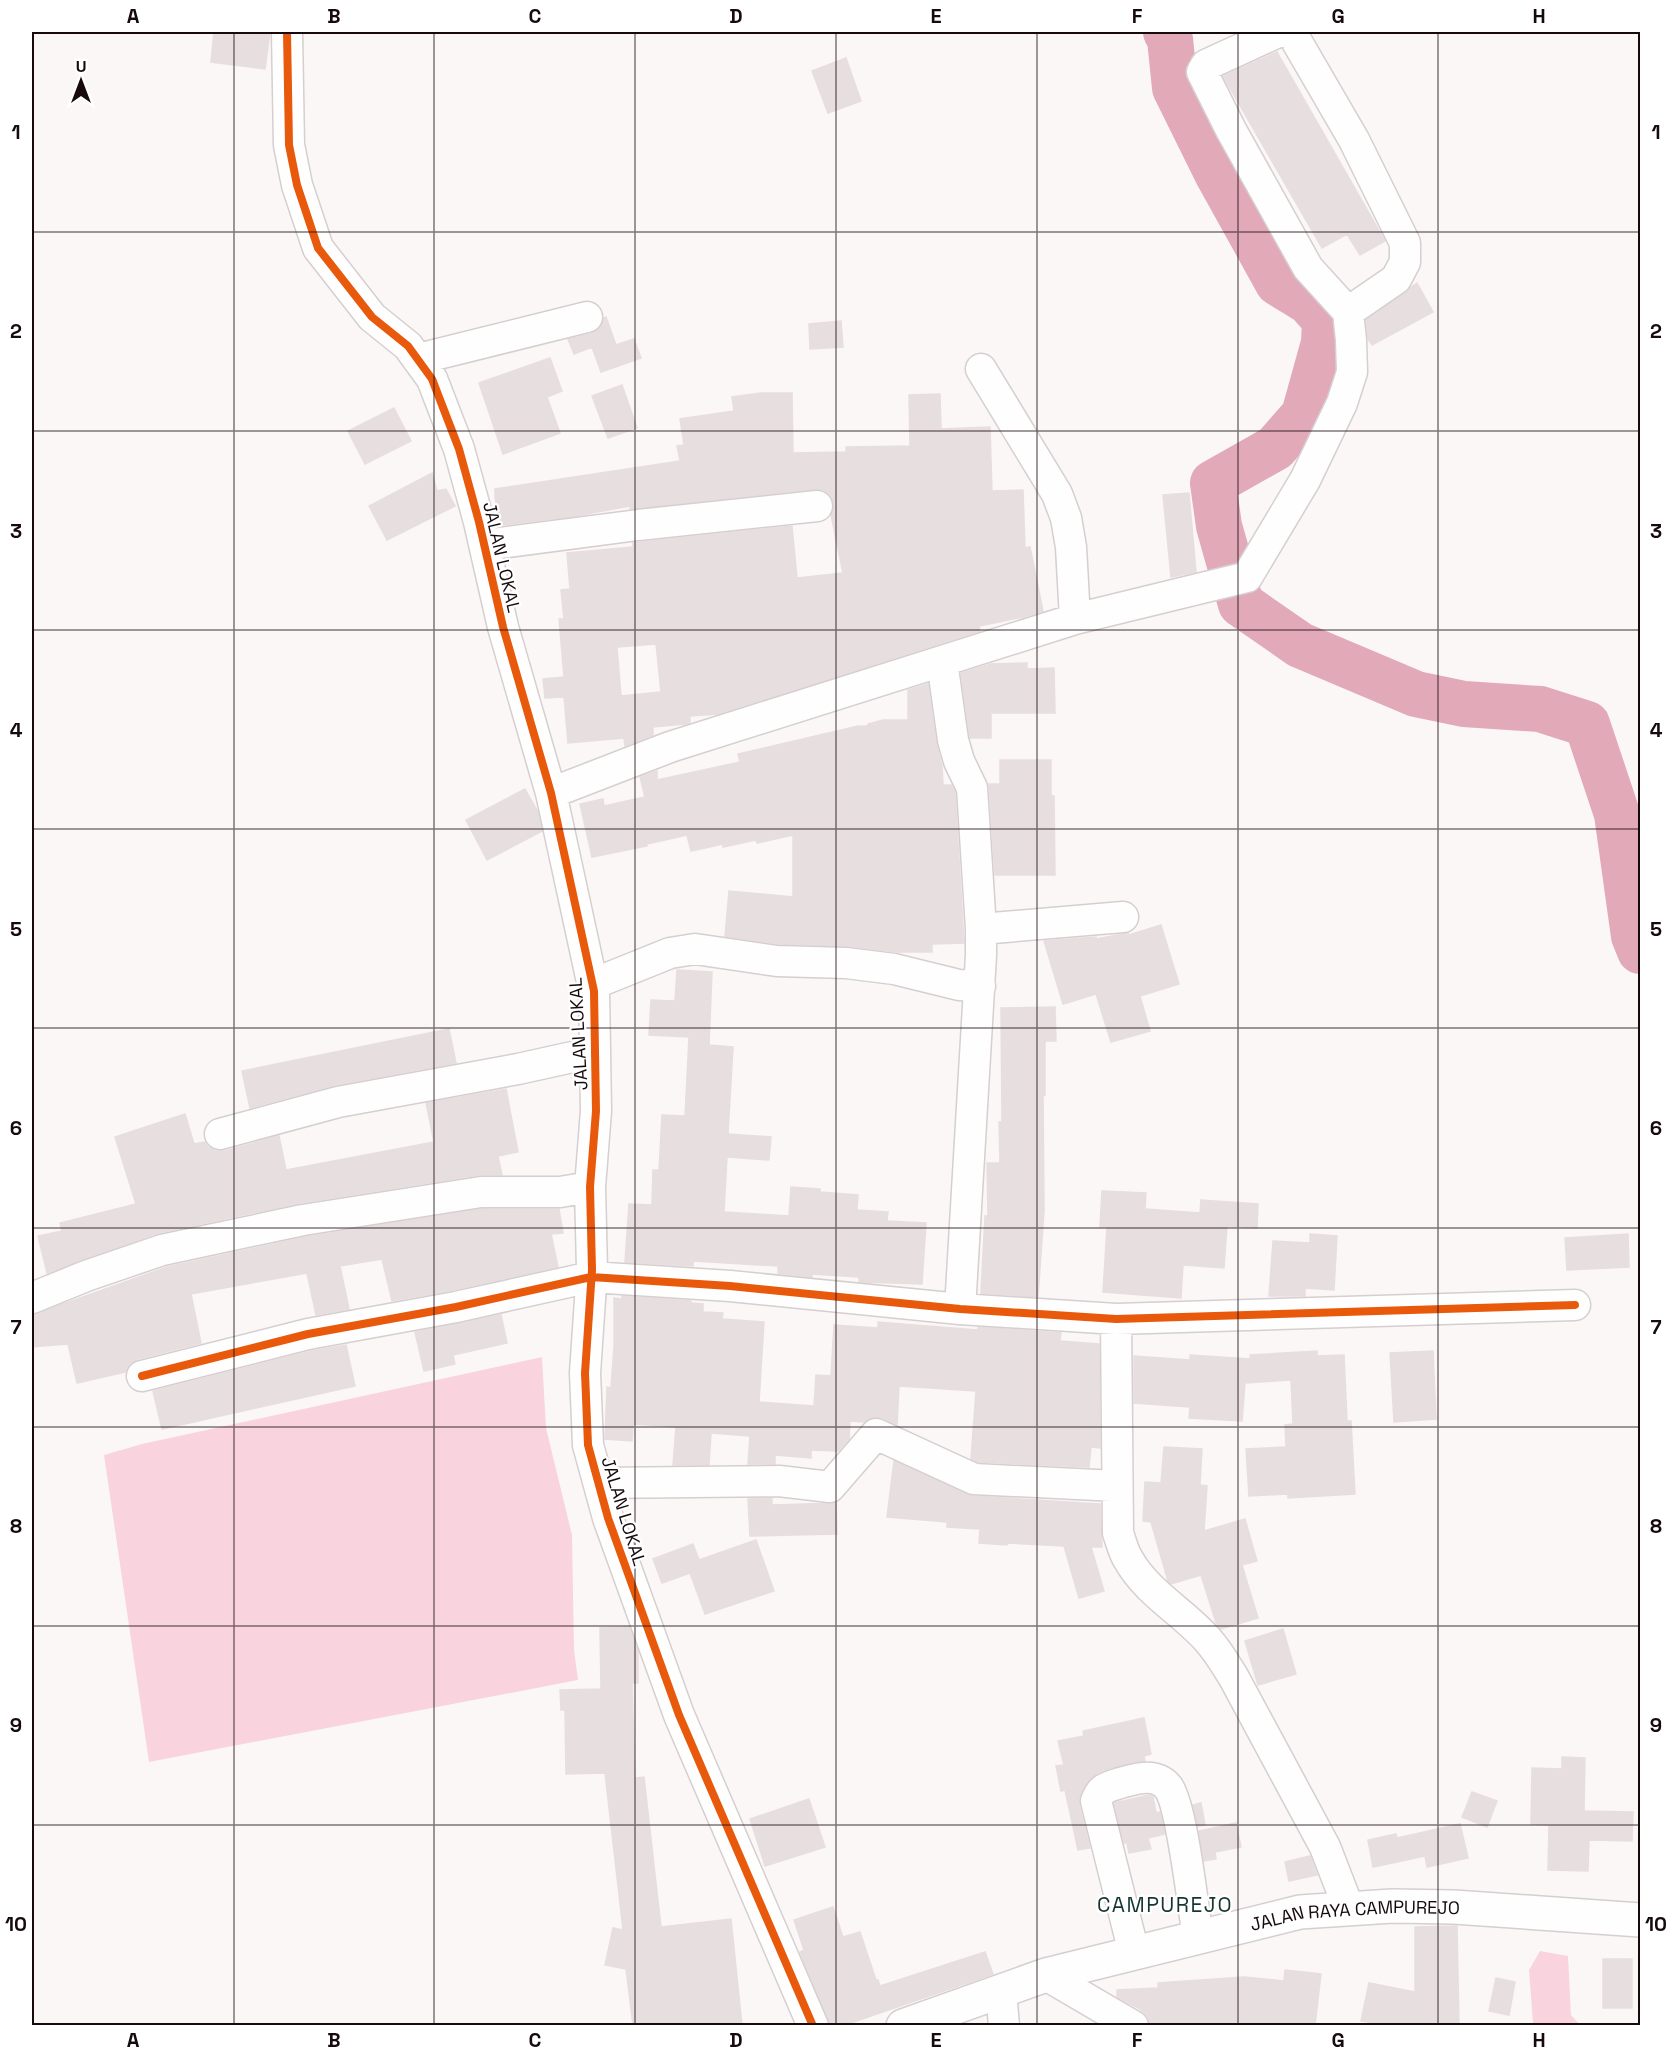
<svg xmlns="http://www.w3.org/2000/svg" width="1672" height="2057" font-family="'Space Grotesk',sans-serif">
	<rect width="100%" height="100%" fill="#fbf7f7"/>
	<path fill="#f9d4de" d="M 542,1357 L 546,1428 L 572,1535 L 574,1650 L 578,1680 L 149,1762 L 104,1455 L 142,1444 Z
		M 1540,1951 L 1568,1956 L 1571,2015 L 1580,2025 L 1593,2025 L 1531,2025 L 1533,2023 L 1529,1970 Z"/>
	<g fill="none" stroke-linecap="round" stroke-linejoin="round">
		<path stroke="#e2a9b9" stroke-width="46" d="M 1166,32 L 1170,39 L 1175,88 L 1217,173 L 1278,283 L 1309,302 L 1325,320 L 1324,343 L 1304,415 L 1275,448 L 1213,483 L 1219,526 L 1241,604 L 1300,645 L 1416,694 L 1464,704 L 1540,709 L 1587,724 L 1617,814 L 1634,936 L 1640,951"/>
	</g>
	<path fill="#e7dee0" stroke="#e7dee0" stroke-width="1.5" fill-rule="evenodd" d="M 214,32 L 270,32 L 265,69 L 211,62 Z
		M 1277,52 L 1385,241 L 1360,255 L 1347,234 L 1322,248 L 1223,76 Z
		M 846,58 L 861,101 L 828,113 L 812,71 Z
		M 1417,283 L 1433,312 L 1372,345 L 1368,339 L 1366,320 Z
		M 606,317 L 616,345 L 634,339 L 641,358 L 601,372 L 592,347 L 574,354 L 568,339 L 591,334 L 598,330 L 604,318 Z
		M 841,321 L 843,347 L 810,349 L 809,324 Z
		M 550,358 L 562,391 L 547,397 L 560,433 L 503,454 L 479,383 Z
		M 622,385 L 637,428 L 608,438 L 592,396 Z
		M 761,393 L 792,393 L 793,453 L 846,452 L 846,447 L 910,446 L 909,395 L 940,394 L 941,429 L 990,427 L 992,491 L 1023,490 L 1025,548 L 1030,547 L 1043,611 L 1023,617 L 979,626 L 980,631 L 718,714 L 690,716 L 690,723 L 685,724 L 653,727 L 653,735 L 625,746 L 624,738 L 568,743 L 564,697 L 545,698 L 543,679 L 564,677 L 559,619 L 564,619 L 561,590 L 570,589 L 567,553 L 633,547 L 633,543 L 792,526 L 797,578 L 843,573 L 831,515 L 834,504 L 831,496 L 825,491 L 815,489 L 630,509 L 630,506 L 576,516 L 502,525 L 495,498 L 495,489 L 680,461 L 677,446 L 684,445 L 680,419 L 734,411 L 732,397 ZM 656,644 L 661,692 L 621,696 L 617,647 Z
		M 394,408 L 411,441 L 365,464 L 348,431 Z
		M 432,473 L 437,491 L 446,489 L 455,506 L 387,540 L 369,506 Z
		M 1189,493 L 1196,572 L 1171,577 L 1163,495 Z
		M 1027,663 L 1027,669 L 1054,668 L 1055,713 L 991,713 L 991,738 L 970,738 L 961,673 L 991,664 Z
		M 928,684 L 936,742 L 942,766 L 943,785 L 951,785 L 955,792 L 964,943 L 932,944 L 932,952 L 897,952 L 846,946 L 778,944 L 725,936 L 729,891 L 793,897 L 793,835 L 757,843 L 756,840 L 723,847 L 723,844 L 691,851 L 687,835 L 647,844 L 647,846 L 592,857 L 580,804 L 603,799 L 604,806 L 645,797 L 640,777 L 657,771 L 657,780 L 740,762 L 738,754 L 858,726 L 868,726 L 868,724 L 883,720 L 908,720 L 908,690 Z
		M 1000,760 L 1051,760 L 1051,796 L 1054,796 L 1055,875 L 995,875 L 989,784 L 1000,784 Z
		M 525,789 L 538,812 L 542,831 L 487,860 L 466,820 Z
		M 1161,925 L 1179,984 L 1140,996 L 1150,1031 L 1111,1042 L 1096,994 L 1063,1004 L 1044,941 L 1096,937 L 1096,939 L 1128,933 L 1129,935 Z
		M 677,970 L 712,972 L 709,1045 L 733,1047 L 728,1134 L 771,1137 L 769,1160 L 727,1157 L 724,1212 L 789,1216 L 791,1187 L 820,1189 L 820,1192 L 858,1195 L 857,1210 L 888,1212 L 887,1221 L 926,1223 L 922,1284 L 859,1282 L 859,1277 L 812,1274 L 812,1277 L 778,1273 L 778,1266 L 693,1261 L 693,1266 L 625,1262 L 629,1204 L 652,1205 L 653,1170 L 659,1170 L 662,1115 L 685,1116 L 689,1037 L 649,1035 L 651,1000 L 675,1001 Z
		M 1055,1007 L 1056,1041 L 1045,1041 L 1045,1095 L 1043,1095 L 1044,1211 L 1038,1297 L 981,1293 L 985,1216 L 988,1216 L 987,1163 L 1000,1163 L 999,1122 L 1002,1122 L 1001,1008 Z
		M 449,1029 L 456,1063 L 335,1085 L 250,1108 L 242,1071 Z
		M 506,1089 L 518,1152 L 498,1156 L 502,1175 L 478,1175 L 300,1203 L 158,1233 L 47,1273 L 38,1236 L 62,1231 L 60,1223 L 136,1204 L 115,1137 L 185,1114 L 194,1144 L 205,1142 L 208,1147 L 216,1151 L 225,1151 L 279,1136 L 286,1170 L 434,1142 L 426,1103 Z
		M 1102,1191 L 1146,1193 L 1145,1209 L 1200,1213 L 1201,1200 L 1258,1204 L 1257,1228 L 1227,1226 L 1224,1268 L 1183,1265 L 1181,1298 L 1103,1292 L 1107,1227 L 1100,1227 Z
		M 482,1209 L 559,1209 L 563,1233 L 551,1234 L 558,1267 L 453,1290 L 392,1301 L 382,1259 L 340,1266 L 349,1309 L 316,1315 L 307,1273 L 191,1294 L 201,1343 L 138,1359 L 130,1363 L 125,1372 L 77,1383 L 68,1344 L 32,1347 L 32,1315 L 167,1267 L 306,1237 Z
		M 1310,1234 L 1337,1236 L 1334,1290 L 1305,1288 L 1305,1296 L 1269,1296 L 1273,1241 L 1310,1243 Z
		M 1628,1234 L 1629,1267 L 1567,1270 L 1565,1238 Z
		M 622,1296 L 691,1301 L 691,1303 L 703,1304 L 703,1312 L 723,1313 L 722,1319 L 764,1322 L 759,1402 L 814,1406 L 816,1375 L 831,1376 L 834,1325 L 878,1328 L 878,1322 L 978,1330 L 978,1327 L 1061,1333 L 1060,1341 L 1099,1344 L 1100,1448 L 1091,1447 L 1089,1467 L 978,1462 L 971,1459 L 976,1391 L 899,1386 L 897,1425 L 883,1418 L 873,1417 L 863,1422 L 850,1421 L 849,1439 L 838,1451 L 811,1450 L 811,1458 L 775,1455 L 775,1464 L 748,1464 L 750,1436 L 711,1433 L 709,1465 L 673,1465 L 676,1427 L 633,1424 L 632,1441 L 605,1439 L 607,1387 L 611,1388 L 614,1346 L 614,1298 L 622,1299 Z
		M 501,1315 L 507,1343 L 453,1355 L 455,1364 L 424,1371 L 415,1332 Z
		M 346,1345 L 355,1386 L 162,1429 L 153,1391 L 312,1351 Z
		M 1317,1351 L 1317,1356 L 1344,1355 L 1347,1421 L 1351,1421 L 1355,1494 L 1288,1498 L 1288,1494 L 1249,1496 L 1246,1449 L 1286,1447 L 1285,1425 L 1293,1424 L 1291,1380 L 1245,1383 L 1242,1421 L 1189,1418 L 1190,1407 L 1134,1403 L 1134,1356 L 1190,1360 L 1190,1355 L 1251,1359 L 1250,1355 Z
		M 1433,1351 L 1436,1419 L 1394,1422 L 1390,1353 Z
		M 1164,1447 L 1202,1449 L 1200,1485 L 1207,1486 L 1204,1531 L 1245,1519 L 1257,1561 L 1242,1565 L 1258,1618 L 1221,1629 L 1216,1623 L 1201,1575 L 1171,1584 L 1168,1581 L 1151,1522 L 1143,1521 L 1145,1482 L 1161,1483 Z
		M 894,1461 L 973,1496 L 1100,1504 L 1102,1547 L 1091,1547 L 1104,1591 L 1079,1598 L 1064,1546 L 1007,1543 L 1007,1545 L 979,1543 L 980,1529 L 947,1527 L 947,1522 L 887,1517 Z
		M 772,1498 L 772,1505 L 836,1503 L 837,1534 L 750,1536 L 748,1499 Z
		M 756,1540 L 774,1591 L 705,1614 L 690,1573 L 662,1583 L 653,1559 L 693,1544 L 699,1560 Z
		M 629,1627 L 638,1651 L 638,1683 L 632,1683 L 635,1778 L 644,1777 L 661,1927 L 731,1919 L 742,2025 L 633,2025 L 626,1969 L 605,1965 L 613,1928 L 623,1930 L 605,1773 L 566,1774 L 565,1710 L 561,1710 L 560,1690 L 601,1689 L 600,1628 Z
		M 1283,1629 L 1296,1674 L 1258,1685 L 1245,1641 Z
		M 1144,1718 L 1151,1754 L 1144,1756 L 1145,1761 L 1122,1765 L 1099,1772 L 1089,1780 L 1083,1789 L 1079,1805 L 1090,1848 L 1078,1850 L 1065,1790 L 1061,1791 L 1056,1766 L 1064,1765 L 1058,1741 L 1084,1736 L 1083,1731 Z
		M 1562,1757 L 1585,1758 L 1584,1811 L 1633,1812 L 1632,1841 L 1589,1840 L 1588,1871 L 1548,1870 L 1549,1825 L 1531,1824 L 1532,1768 L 1562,1769 Z
		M 1472,1792 L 1497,1801 L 1487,1827 L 1462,1817 Z
		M 1149,1795 L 1153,1797 L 1156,1813 L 1160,1812 L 1165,1834 L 1148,1838 L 1151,1849 L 1129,1853 L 1127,1843 L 1124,1843 L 1114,1803 Z
		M 809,1799 L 825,1847 L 765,1866 L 750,1819 Z
		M 1201,1803 L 1205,1825 L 1198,1826 L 1193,1805 Z
		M 1236,1823 L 1241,1847 L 1215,1852 L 1216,1859 L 1204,1861 L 1199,1831 Z
		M 1460,1824 L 1468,1858 L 1427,1867 L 1425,1856 L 1373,1867 L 1368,1840 L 1396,1834 L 1397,1838 Z
		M 1310,1856 L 1317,1875 L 1289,1881 L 1285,1862 Z
		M 833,1907 L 843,1937 L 860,1932 L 876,1980 L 878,1980 L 880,1986 L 985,1952 L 993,1974 L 845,2025 L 830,2025 L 800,1952 L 804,1950 L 794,1920 Z
		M 1457,1926 L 1459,2025 L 1383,2025 L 1361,2021 L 1369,1983 L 1415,1992 L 1415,1927 Z
		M 1603,1959 L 1632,1959 L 1632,2008 L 1603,2008 Z
		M 1285,1970 L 1321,1974 L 1315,2025 L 1187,2025 L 1186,2022 L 1150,2023 L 1148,2017 L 1140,2009 L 1117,1997 L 1117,1990 L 1158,1988 L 1158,1983 L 1244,1977 L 1284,1981 Z
		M 1496,1978 L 1515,1982 L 1509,2015 L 1489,2011 Z"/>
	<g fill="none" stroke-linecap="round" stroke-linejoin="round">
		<defs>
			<path id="minor" d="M 287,32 L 289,145 L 297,185 L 318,248 L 372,317 L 408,346 L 432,379 L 459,449 L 479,522 L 503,627 L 551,793 L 594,991 L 596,1111 L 590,1187 L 592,1270 L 585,1373 L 588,1445 L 608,1518 L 679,1715 L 813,2026
				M 1285,32 L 1293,35 L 1354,140 L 1405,243 L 1405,262 L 1396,279 L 1348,312
				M 418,359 L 587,317
				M 485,545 L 638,525 L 817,506
				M 1075,619 L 1247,577 L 1305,480 L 1342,403 L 1352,372 L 1351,340 L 1348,312 L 1308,268 L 1231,130 L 1202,72 L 1206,65 L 1278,32
				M 942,661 L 953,740 L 959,761 L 972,788 L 981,929
				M 551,793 L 670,747 L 1075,619 L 1071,547 L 1066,518 L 1057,494 L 981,369
				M 593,984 L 670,953 L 695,949 L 777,961 L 846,963 L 894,969 L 959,985 L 980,986
				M 220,1134 L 338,1102 L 518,1069 L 595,1052
				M 32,1298 L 86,1276 L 162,1250 L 303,1220 L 481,1192 L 560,1192 L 590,1187
				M 960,1309 L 981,955 L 981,929 L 1123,917
				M 1116,1319 L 1118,1533 C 1121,1541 1123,1551 1128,1559 C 1147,1593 1182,1611 1207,1639 C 1218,1651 1226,1665 1234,1678 L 1325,1847 L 1349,1909
				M 142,1376 L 308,1334 L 456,1307 L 591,1277 L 730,1286 L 960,1309 L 1116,1319 L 1575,1305
				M 599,1483 L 779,1481 L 830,1487 L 876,1434 L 974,1479 L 1117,1486
				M 1134,1953 L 1096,1801 C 1098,1797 1099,1793 1103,1790 C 1108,1786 1115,1785 1120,1783 C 1136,1779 1155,1772 1168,1787 C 1182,1805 1193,1908 1198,1937
				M 1046,1975 L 1133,2026
				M 1001,1991 L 1004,2026"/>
			<g id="primary">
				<path id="s1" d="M 903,2026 L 1046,1975 L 1300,1912 L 1392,1906 L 1454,1907 L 1640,1920"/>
			</g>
		</defs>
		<use href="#minor" stroke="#d6cecf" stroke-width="33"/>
		<use href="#primary" stroke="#d6cecf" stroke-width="36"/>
		<use href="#minor" stroke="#fefefe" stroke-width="30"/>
		<use href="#primary" stroke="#fefefe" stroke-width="33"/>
		<defs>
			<path id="cycleway" d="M 287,32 L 289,145 L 297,185 L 318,248 L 372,317 L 408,346 L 432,379 L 459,449 L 479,522 L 503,627 L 551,793 L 594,991 L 596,1111 L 590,1187 L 592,1270 L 585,1373 L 588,1445 L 608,1518 L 679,1715 L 813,2026
				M 142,1376 L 308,1334 L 456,1307 L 591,1277 L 730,1286 L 960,1309 L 1116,1319 L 1575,1305"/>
		</defs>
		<use href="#cycleway" stroke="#fff" stroke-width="11"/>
		<use href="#cycleway" stroke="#e8590c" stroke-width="8"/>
	</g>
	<path fill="none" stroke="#160a0d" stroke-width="1.5" stroke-opacity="0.55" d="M 234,32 L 234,2026M 434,32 L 434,2026M 635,32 L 635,2026M 836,32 L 836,2026M 1037,32 L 1037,2026M 1238,32 L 1238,2026M 1438,32 L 1438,2026M 32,232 L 1640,232M 32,431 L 1640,431M 32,630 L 1640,630M 32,829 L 1640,829M 32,1028 L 1640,1028M 32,1228 L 1640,1228M 32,1427 L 1640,1427M 32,1626 L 1640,1626M 32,1825 L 1640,1825"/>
	<g text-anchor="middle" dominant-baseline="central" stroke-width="4.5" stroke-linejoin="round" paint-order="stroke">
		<g font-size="18" fill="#160a0d" stroke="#fff">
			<text transform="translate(502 557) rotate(77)">JALAN LOKAL</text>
			<text transform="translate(578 1034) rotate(-93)">JALAN LOKAL</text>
			<text transform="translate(624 1511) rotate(73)">JALAN LOKAL</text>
			<text stroke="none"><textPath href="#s1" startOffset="468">JALAN RAYA CAMPUREJO</textPath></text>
		</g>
		<g font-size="21" letter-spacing="1.5" fill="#143530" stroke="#fff">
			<text x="1165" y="1904">CAMPUREJO</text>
		</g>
	</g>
	<rect width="1672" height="2057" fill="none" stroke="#ffffff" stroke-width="66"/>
	<g transform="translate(81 81)" stroke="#ffffff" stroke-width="4.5" paint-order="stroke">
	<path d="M0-4.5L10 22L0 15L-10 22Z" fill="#160a0d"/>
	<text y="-9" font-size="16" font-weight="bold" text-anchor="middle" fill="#160a0d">U</text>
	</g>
	<rect x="33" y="33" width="1606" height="1991" fill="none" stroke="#160a0d" stroke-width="2"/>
	<g font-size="20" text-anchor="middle" font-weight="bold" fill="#160a0d">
		<text x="133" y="23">A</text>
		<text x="334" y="23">B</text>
		<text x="535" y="23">C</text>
		<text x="736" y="23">D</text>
		<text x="936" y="23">E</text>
		<text x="1137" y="23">F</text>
		<text x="1338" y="23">G</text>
		<text x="1539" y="23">H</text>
		<text x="16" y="139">1</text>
		<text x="1656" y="139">1</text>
		<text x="16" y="338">2</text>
		<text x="1656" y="338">2</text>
		<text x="16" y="538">3</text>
		<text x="1656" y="538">3</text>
		<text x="16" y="737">4</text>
		<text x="1656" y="737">4</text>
		<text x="16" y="936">5</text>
		<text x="1656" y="936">5</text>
		<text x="16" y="1135">6</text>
		<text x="1656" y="1135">6</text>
		<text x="16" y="1334">7</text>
		<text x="1656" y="1334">7</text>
		<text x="16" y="1533">8</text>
		<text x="1656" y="1533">8</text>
		<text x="16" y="1732">9</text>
		<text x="1656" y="1732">9</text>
		<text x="16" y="1931">10</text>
		<text x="1656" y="1931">10</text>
		<text x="133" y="2047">A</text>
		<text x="334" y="2047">B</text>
		<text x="535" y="2047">C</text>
		<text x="736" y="2047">D</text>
		<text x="936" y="2047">E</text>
		<text x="1137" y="2047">F</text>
		<text x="1338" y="2047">G</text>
		<text x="1539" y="2047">H</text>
	</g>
</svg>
